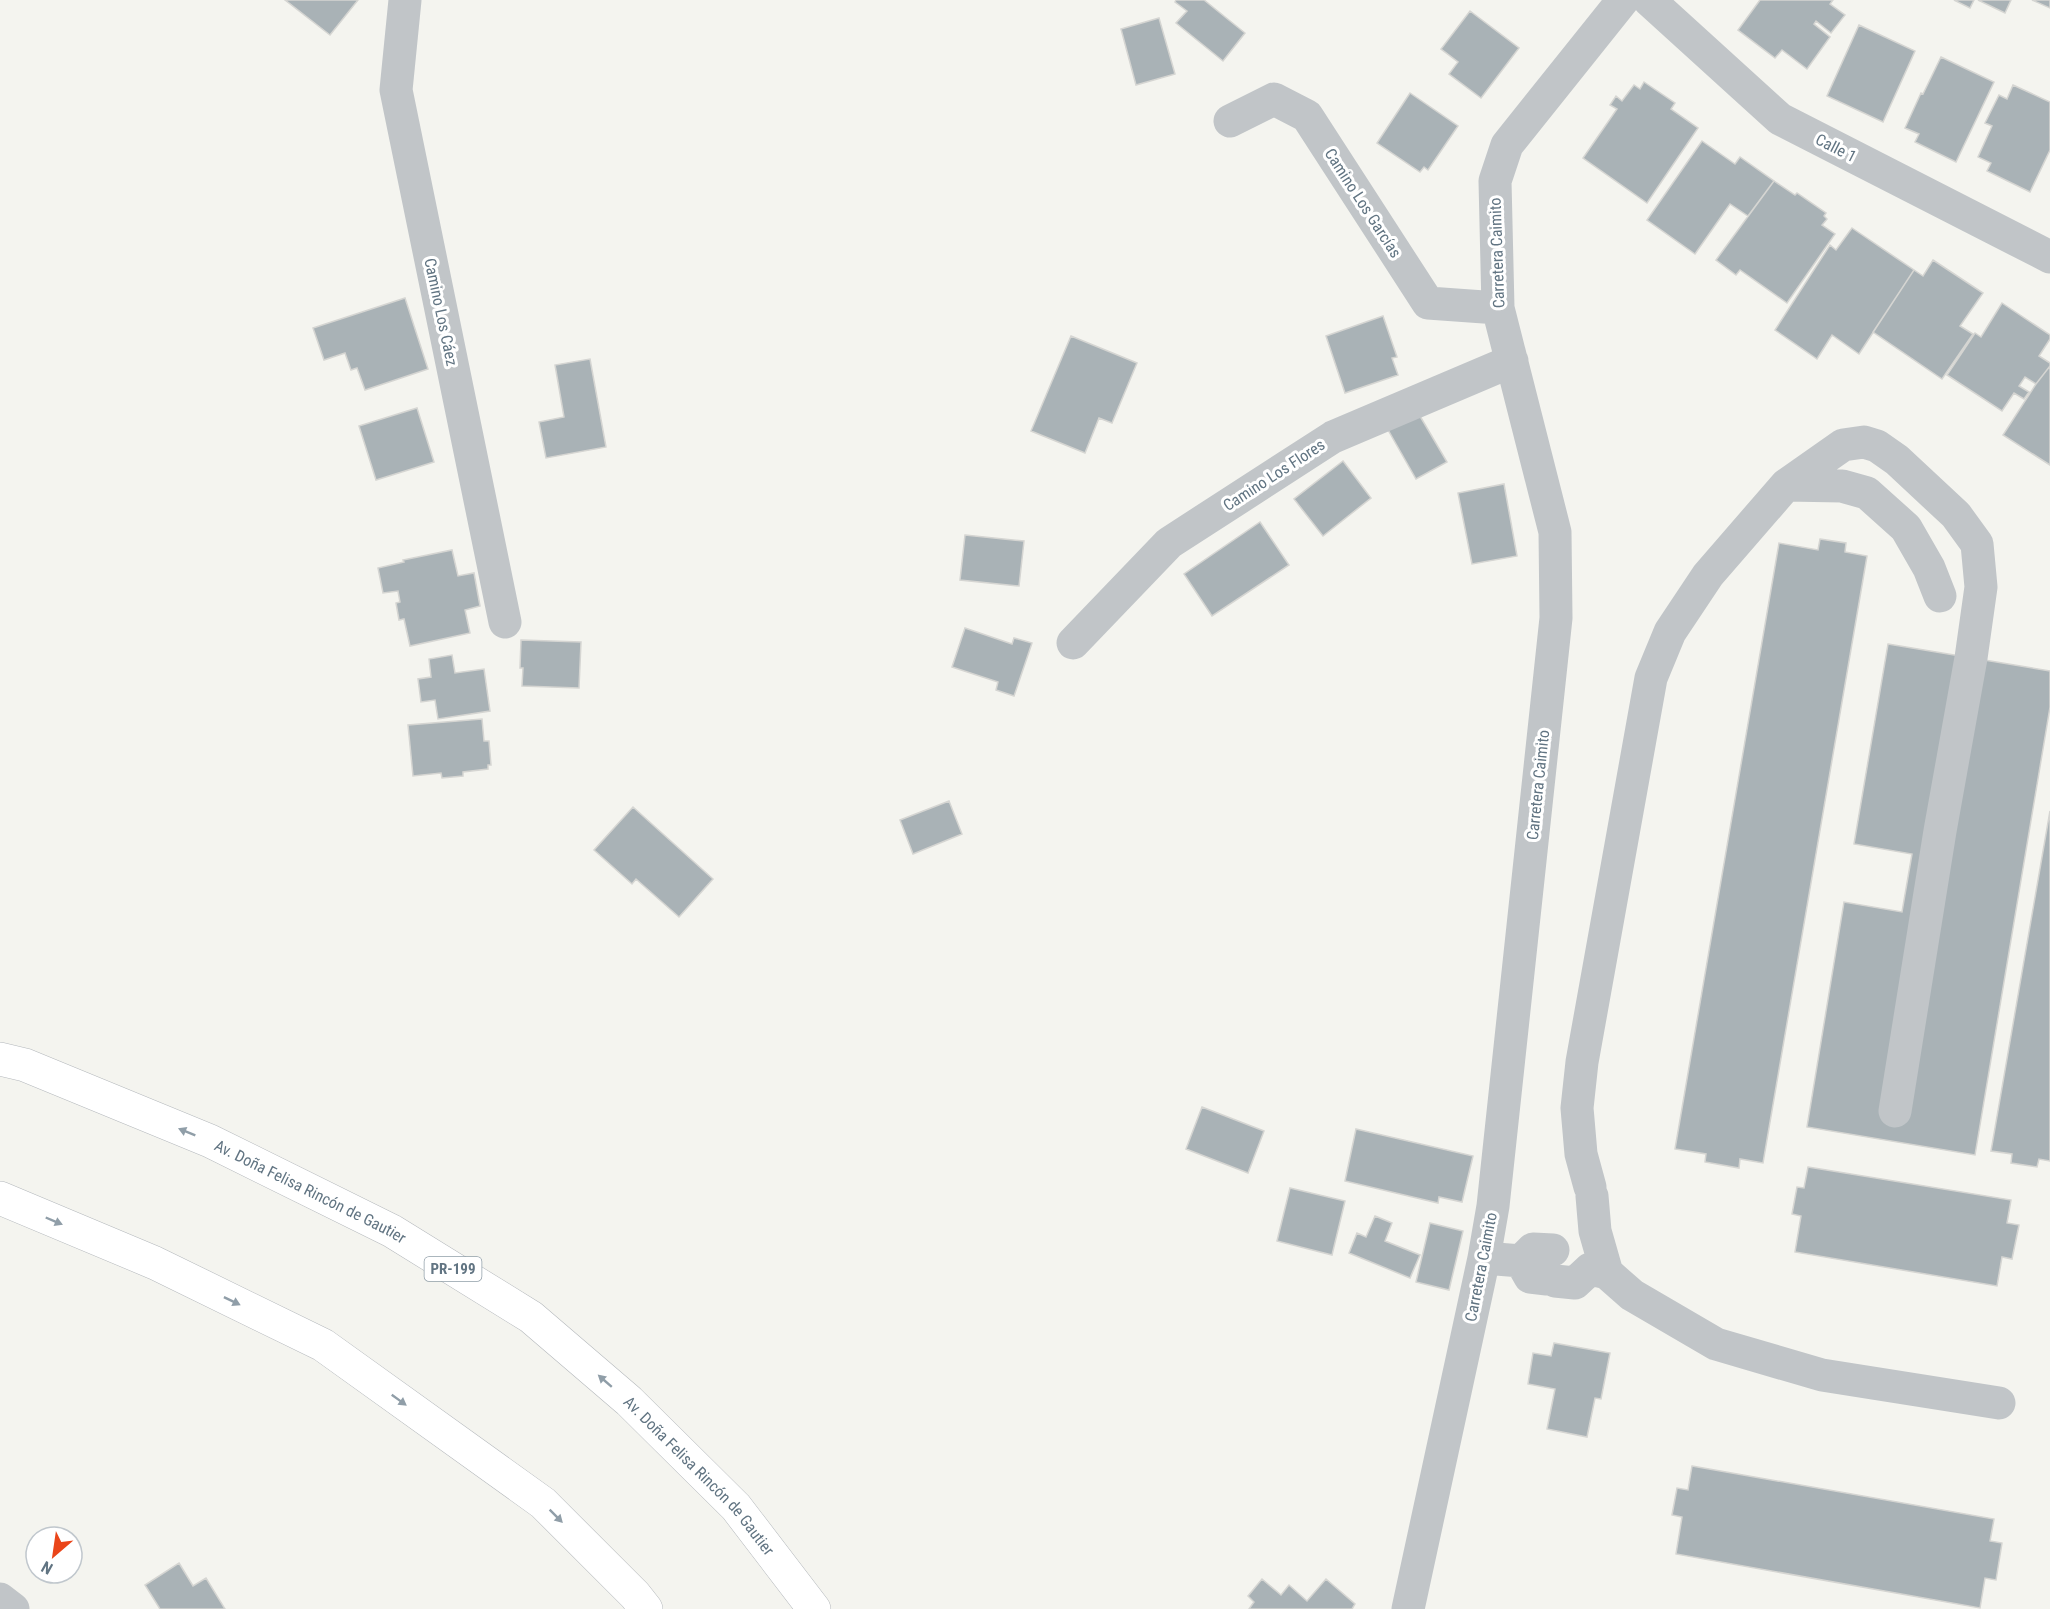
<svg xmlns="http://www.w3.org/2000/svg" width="2050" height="1609" font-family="'Roboto Condensed',sans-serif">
	<rect width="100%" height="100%" fill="#f4f4ef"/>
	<path fill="#a9b2b6" stroke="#d5d5d2" stroke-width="1.5" d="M 285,0 L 358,0 L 330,35 Z
		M 1176,0 L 1204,0 L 1245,33 L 1223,61 L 1176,23 L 1187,11 L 1175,2 Z
		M 1760,0 L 1833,0 L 1830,4 L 1845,15 L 1831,33 L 1816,21 L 1814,24 L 1830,37 L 1807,69 L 1782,50 L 1775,58 L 1738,30 Z
		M 1954,0 L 1974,0 L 1970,8 Z
		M 1978,0 L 2011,0 L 2005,13 Z
		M 2032,0 L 2050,0 L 2050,8 Z
		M 1470,11 L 1519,48 L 1481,98 L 1449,74 L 1458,62 L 1441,49 Z
		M 1159,18 L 1175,74 L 1136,85 L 1121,29 Z
		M 1859,25 L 1915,51 L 1883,122 L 1827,96 Z
		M 1941,57 L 1994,82 L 1956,162 L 1915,142 L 1919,134 L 1905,128 L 1921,93 L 1923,94 Z
		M 1644,82 L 1675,103 L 1671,109 L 1698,128 L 1647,203 L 1583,158 L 1617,109 L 1610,105 L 1616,96 L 1622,101 L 1634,85 L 1640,89 Z
		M 2013,85 L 2050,102 L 2050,150 L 2030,192 L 1987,171 L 1991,163 L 1978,157 L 1992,126 L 1985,123 L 1999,95 L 2007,99 Z
		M 1410,93 L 1458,126 L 1428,170 L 1424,167 L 1420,172 L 1377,143 Z
		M 1702,141 L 1735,164 L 1740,157 L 1774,181 L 1748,216 L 1730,204 L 1695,254 L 1647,220 Z
		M 1774,181 L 1795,195 L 1797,193 L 1826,213 L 1824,216 L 1827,219 L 1822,225 L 1835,234 L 1787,303 L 1740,270 L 1736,275 L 1716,260 Z
		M 1852,228 L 1914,270 L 1859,354 L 1832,335 L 1817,359 L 1775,330 L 1830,245 L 1836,250 Z
		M 1933,260 L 1983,293 L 1960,326 L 1973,334 L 1942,379 L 1873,332 L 1914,270 L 1923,276 Z
		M 405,298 L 428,369 L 365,390 L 357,368 L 351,370 L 345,353 L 324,360 L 313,328 Z
		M 2002,303 L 2050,335 L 2050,339 L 2039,356 L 2050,363 L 2050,366 L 2036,384 L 2025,377 L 2019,386 L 2029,392 L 2024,399 L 2014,393 L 2002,411 L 1947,375 L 1975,333 L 1981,337 Z
		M 1383,316 L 1397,357 L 1392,358 L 1398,375 L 1345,393 L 1326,336 Z
		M 1071,336 L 1137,363 L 1112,423 L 1099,418 L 1085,453 L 1031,431 Z
		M 590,359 L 606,447 L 546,458 L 539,422 L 564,417 L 555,365 Z
		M 2050,366 L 2050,465 L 2003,435 L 2036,384 Z
		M 417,408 L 434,462 L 376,480 L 359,426 Z
		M 1417,411 L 1447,462 L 1416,479 L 1387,428 Z
		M 1343,461 L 1371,498 L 1323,536 L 1294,499 Z
		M 1504,484 L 1517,556 L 1472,564 L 1458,493 Z
		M 1260,522 L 1289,565 L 1212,616 L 1184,574 Z
		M 965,535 L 1024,541 L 1019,586 L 960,580 Z
		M 1820,539 L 1846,543 L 1845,552 L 1867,556 L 1763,1163 L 1740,1159 L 1739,1168 L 1705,1162 L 1706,1154 L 1675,1149 L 1779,543 L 1818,550 Z
		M 452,550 L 458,576 L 474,573 L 480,606 L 465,610 L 470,633 L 410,646 L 404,619 L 399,620 L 396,603 L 400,602 L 398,591 L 383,593 L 378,568 L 404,562 L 403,560 Z
		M 965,628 L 1012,644 L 1014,638 L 1032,643 L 1014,696 L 996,690 L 998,682 L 952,667 Z
		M 521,640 L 581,642 L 579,688 L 522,686 L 523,668 L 520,668 Z
		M 1888,644 L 2050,671 L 2050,707 L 1975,1155 L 1807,1127 L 1844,902 L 1902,912 L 1912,854 L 1854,844 Z
		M 452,655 L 455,673 L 484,669 L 490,711 L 438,719 L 435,700 L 421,702 L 418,679 L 431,677 L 429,659 Z
		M 482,719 L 484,741 L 489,741 L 491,765 L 488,765 L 488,769 L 463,772 L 463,776 L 442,778 L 441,773 L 413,776 L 408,725 Z
		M 949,801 L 962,834 L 913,854 L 900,820 Z
		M 633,807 L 713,879 L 679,917 L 636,879 L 632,884 L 594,850 Z
		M 2050,811 L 2050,1161 L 2039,1159 L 2037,1167 L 2011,1163 L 2012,1154 L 1991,1151 Z
		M 1202,1107 L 1264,1131 L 1248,1173 L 1186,1149 Z
		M 1356,1129 L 1473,1156 L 1462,1202 L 1439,1197 L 1438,1203 L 1345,1181 Z
		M 1808,1167 L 2011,1200 L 2007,1223 L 2019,1225 L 2012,1259 L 2002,1257 L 1997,1286 L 1795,1252 L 1801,1216 L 1792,1214 L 1797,1187 L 1804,1188 Z
		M 1290,1188 L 1345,1201 L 1332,1255 L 1277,1241 Z
		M 1375,1216 L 1392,1223 L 1385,1241 L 1420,1255 L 1410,1278 L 1349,1253 L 1357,1233 L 1366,1237 Z
		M 1430,1223 L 1463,1231 L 1449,1290 L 1416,1282 Z
		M 1554,1343 L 1610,1353 L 1601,1399 L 1595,1398 L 1587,1437 L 1547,1429 L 1555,1389 L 1528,1384 L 1533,1353 L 1551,1356 Z
		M 1692,1466 L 1994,1519 L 1990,1541 L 2002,1543 L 1996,1580 L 1985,1578 L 1980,1608 L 1676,1554 L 1682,1517 L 1672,1515 L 1677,1488 L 1688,1490 Z
		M 179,1563 L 193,1586 L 206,1578 L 225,1609 L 160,1609 L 145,1585 Z
		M 1262,1579 L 1281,1595 L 1289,1585 L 1307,1601 L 1326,1579 L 1355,1604 L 1352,1609 L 1249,1609 L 1254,1602 L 1248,1596 Z"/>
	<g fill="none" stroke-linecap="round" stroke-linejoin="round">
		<defs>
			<g id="major">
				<path id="s1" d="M 0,1059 L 25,1065 L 210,1141 L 392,1231 L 531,1317 L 629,1401 L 736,1507 L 814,1609"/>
				<path d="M 0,1198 L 155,1263 L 323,1345 L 543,1503 L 635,1595 L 646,1609"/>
			</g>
		</defs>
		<use href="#major" stroke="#b4b8bc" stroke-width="34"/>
		<path stroke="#c1c5c8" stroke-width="33" d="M 405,0 L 396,90 L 505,622
			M 1649,0 L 1780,119 L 2050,257
			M 1230,121 L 1274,99 L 1307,116 L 1428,303 L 1498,308
			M 1786,485 L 1842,486 L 1867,493 L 1906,528 L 1929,568 L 1940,596
			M 1073,643 L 1169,543 L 1333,437 L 1512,361
			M 1590,1187 L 1581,1154 L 1577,1108 L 1582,1062 L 1651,678 L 1670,632 L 1708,575 L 1786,485 L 1843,445 L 1864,442 L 1877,446 L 1897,460 L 1956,515 L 1977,544 L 1981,587 L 1971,658 L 1940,831 L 1895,1111
			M 1592,1196 L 1595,1231 L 1607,1273
			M 1484,1258 L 1521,1261 L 1530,1277 L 1547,1279
			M 1521,1261 L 1533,1249 L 1553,1250
			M 1555,1281 L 1575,1283 L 1590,1269 L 1607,1273 L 1632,1295 L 1716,1344 L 1822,1375 L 1999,1403
			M 0,1599 L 13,1609
			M 1408,1609 L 1484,1258 L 1493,1206 L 1556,618 L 1555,532 L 1498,308 L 1495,181 L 1507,145 L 1623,0"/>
		<use href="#major" stroke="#fff" stroke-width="33"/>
	</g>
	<defs><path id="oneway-solid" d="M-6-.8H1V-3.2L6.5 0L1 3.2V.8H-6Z" transform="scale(1.5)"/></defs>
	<g fill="#909ea8">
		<use href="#oneway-solid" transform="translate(187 1132) rotate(-158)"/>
		<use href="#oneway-solid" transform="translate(54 1221) rotate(23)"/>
		<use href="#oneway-solid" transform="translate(232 1301) rotate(26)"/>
		<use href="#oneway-solid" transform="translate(605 1381) rotate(-139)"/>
		<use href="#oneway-solid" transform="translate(399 1400) rotate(36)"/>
		<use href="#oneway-solid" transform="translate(556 1516) rotate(45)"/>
	</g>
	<g text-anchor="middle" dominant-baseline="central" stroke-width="6" stroke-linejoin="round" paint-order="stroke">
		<rect fill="#fff" stroke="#909ea8" stroke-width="1.5" x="424.5" y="1257" width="57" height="24" rx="4.5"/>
		<g font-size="15" font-weight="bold" fill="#617482">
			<text x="453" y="1269">PR-199</text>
		</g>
		<g font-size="16" fill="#617482" stroke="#fff">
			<text transform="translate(1836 148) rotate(27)">Calle 1</text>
			<text transform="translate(1363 203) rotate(57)">Camino Los Garcías</text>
			<text transform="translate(1497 253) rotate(-92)">Carretera Caimito</text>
			<text transform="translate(441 312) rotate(78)">Camino Los Cáez</text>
			<text transform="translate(1274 475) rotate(-33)">Camino Los Flores</text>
			<text transform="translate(1538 785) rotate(-84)">Carretera Caimito</text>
			<text stroke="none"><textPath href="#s1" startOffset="338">Av. Doña Felisa Rincón de Gautier</textPath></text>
			<text transform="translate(1481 1267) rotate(-79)">Carretera Caimito</text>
			<text stroke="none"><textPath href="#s1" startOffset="824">Av. Doña Felisa Rincón de Gautier</textPath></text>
		</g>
	</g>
	<g transform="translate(54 1555) rotate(209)"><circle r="28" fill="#ffffff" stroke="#c0c7cd" stroke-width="1.5"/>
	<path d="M0-4.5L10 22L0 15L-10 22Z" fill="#ea4519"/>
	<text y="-9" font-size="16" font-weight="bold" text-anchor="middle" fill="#617482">N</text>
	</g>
</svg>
